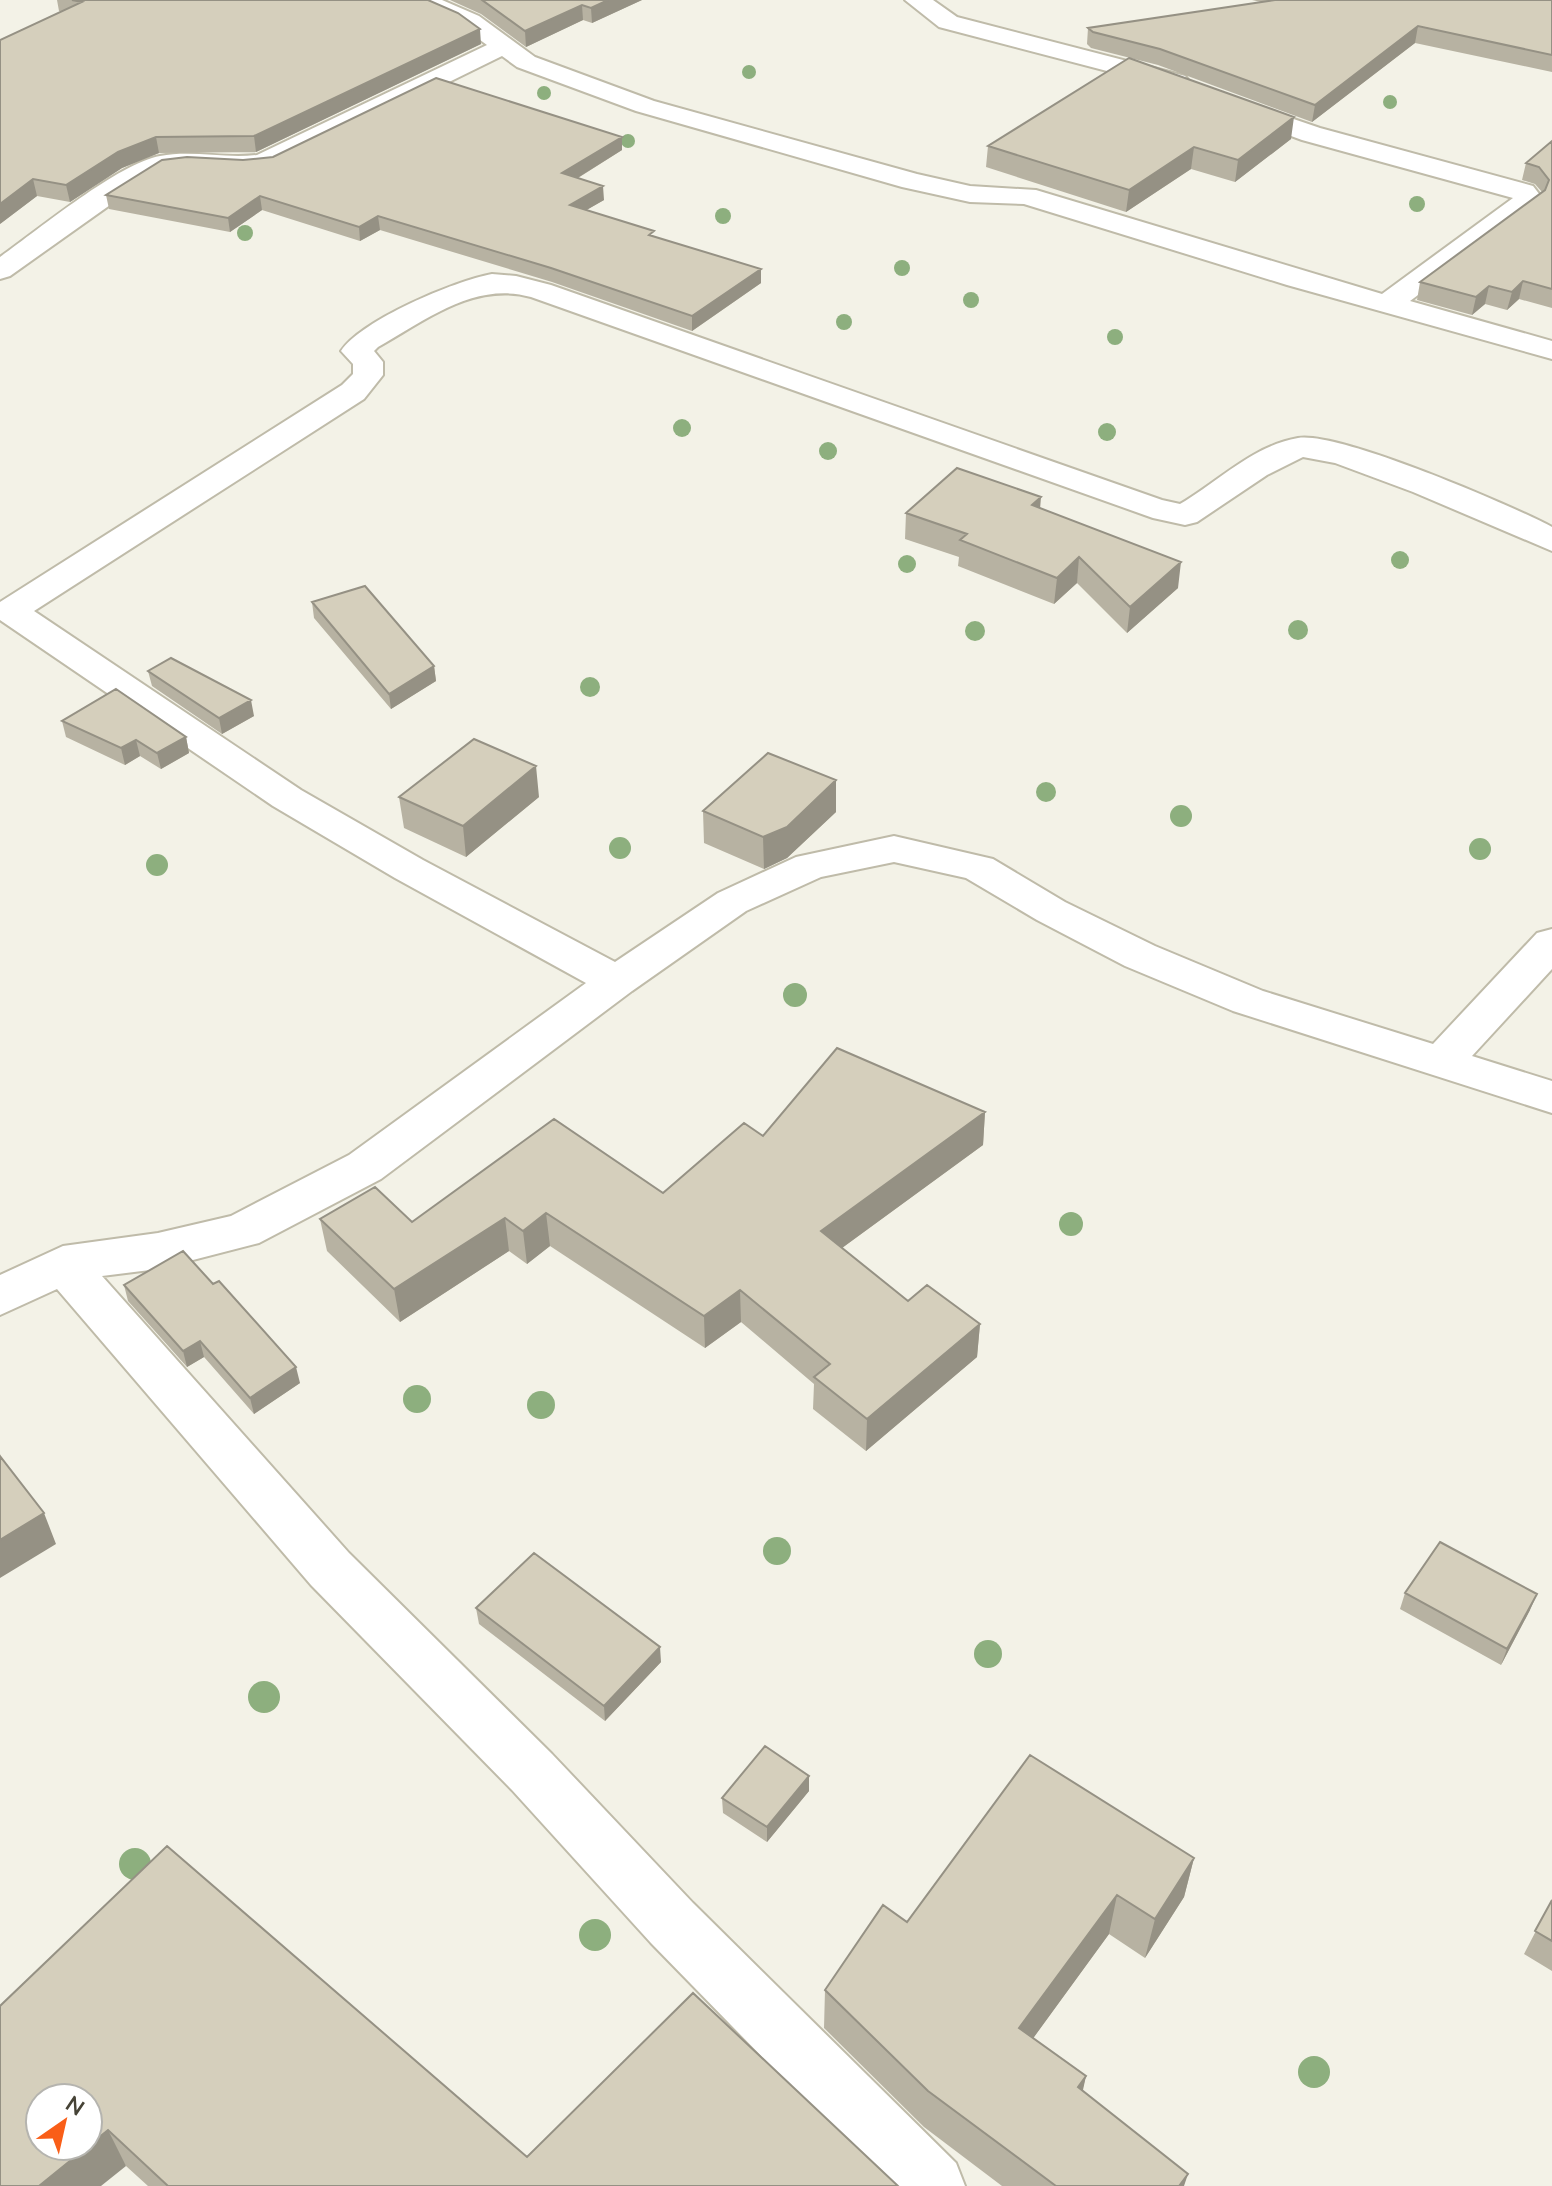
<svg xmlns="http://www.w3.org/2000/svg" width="1552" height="2186" font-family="'Nunito Sans',sans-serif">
	<rect width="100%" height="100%" fill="#f3f2e7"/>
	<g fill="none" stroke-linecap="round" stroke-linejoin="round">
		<defs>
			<path id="minor" d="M 410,0 L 442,0 L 479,16 L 535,57 L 654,101 L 917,174 L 970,186 L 1036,190 L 1382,294 L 1513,198 L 1302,140 L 1226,112 L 1222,107 L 1226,102 L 1244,102 L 1320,128 L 1533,186 L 1543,199 L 1539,205 L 1410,301 L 1552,341 L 1552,359 L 1287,285 L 1024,204 L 970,202 L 902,187 L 636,111 L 517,67 L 502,56 L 274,168 C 236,177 197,161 164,171 C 156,174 148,179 141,183 L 10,276 L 0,279 L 0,257 C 38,230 119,163 160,156 C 193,150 225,159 257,155 L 487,45 L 461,26 L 414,5 Z
				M 905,0 L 933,0 L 957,17 L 1185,76 L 1189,81 L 1185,86 L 1176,89 L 939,27 Z
				M 492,274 L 516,276 L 551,285 L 1162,500 L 1180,504 C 1218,482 1252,446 1298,438 C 1338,431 1511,505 1552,527 L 1552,551 L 1413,492 L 1335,463 L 1303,457 L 1267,475 L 1197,522 L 1185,525 L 1153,518 L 531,297 C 474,281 425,321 378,347 L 374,351 L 383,362 L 383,375 L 364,399 L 34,611 L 301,790 L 423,860 L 615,962 L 718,893 L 796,857 L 894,836 L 993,859 L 1065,902 L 1155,946 L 1263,991 L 1433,1044 L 1537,933 L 1552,929 L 1552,969 L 1472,1056 L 1552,1081 L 1552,1113 L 1233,1011 L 1125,966 L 1037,920 L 966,878 L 894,862 L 821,877 L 746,911 L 632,991 L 381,1179 L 259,1243 L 158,1269 L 102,1276 L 349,1553 L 552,1754 L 693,1903 L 956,2163 L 965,2186 L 888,2186 L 651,1943 L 512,1790 L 311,1585 L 57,1289 L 0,1315 L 0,1275 L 63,1246 L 158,1233 L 231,1216 L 349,1155 L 586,983 L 395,878 L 273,806 L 0,620 L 0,602 L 342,385 L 353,374 L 353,364 L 341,351 C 362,320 454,281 492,274 Z"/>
		</defs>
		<use href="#minor" stroke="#bfbba9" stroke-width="4"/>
		<use href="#minor" fill="#fff" fill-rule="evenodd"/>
	</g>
	<g fill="#8daf7e">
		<circle cx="749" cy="72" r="7"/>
		<circle cx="544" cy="93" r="7"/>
		<circle cx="1390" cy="102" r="7"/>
		<circle cx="628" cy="141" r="7"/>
		<circle cx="1417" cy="204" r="8"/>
		<circle cx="723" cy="216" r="8"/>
		<circle cx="245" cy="233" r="8"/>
		<circle cx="902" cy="268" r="8"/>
		<circle cx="971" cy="300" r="8"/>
		<circle cx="844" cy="322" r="8"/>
		<circle cx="1115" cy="337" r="8"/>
		<circle cx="682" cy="428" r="9"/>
		<circle cx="1107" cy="432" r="9"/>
		<circle cx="828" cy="451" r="9"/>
		<circle cx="1400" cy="560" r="9"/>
		<circle cx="907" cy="564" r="9"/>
		<circle cx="1298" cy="630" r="10"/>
		<circle cx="975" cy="631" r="10"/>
		<circle cx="590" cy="687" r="10"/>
		<circle cx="1046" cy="792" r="10"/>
		<circle cx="1181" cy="816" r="11"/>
		<circle cx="620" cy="848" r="11"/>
		<circle cx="1480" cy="849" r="11"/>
		<circle cx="157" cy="865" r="11"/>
		<circle cx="795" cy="995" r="12"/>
		<circle cx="1071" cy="1224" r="12"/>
		<circle cx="417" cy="1399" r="14"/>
		<circle cx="541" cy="1405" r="14"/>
		<circle cx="777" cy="1551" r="14"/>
		<circle cx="988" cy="1654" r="14"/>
		<circle cx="264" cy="1697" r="16"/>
		<circle cx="135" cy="1864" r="16"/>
		<circle cx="595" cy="1935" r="16"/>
		<circle cx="1314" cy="2072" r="16"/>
	</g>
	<path fill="#b7b2a2" d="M 57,0 L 428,0 L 481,44 L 256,152 L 159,153 L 122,168 L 70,202 L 37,196 L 0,224 L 62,12 L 59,11 Z
		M 450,0 L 642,0 L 592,23 L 583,20 L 526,47 L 481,14 Z
		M 1252,0 L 1552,0 L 1552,72 L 1415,43 L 1312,122 L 1158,65 L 1091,48 L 1087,44 L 1088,28 L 1261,2 Z
		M 1291,139 L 1235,182 L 1191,169 L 1126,212 L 986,167 L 988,146 Z
		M 1552,141 L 1552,308 L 1519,299 L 1507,310 L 1485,304 L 1472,315 L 1417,300 L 1420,282 L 1542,192 L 1535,184 L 1522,180 L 1526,163 Z
		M 622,150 L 578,178 L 604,200 L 586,210 L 654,236 L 761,283 L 692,331 L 552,282 L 380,230 L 360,241 L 262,210 L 230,232 L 109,209 L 106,195 L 243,160 Z
		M 1040,508 L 1178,588 L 1127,633 L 1077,583 L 1054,604 L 958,566 L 959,557 L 905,539 L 906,513 Z
		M 312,602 L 434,666 L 436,681 L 391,709 L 314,618 Z
		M 148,671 L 254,716 L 222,734 L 152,686 Z
		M 62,721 L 186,737 L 189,753 L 161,769 L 140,756 L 125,765 L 66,737 Z
		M 399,797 L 539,797 L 466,857 L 404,828 Z
		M 703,811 L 836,812 L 787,858 L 764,869 L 704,843 Z
		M 985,1112 L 983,1145 L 842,1248 L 908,1301 L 980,1324 L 977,1357 L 866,1451 L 813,1409 L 814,1384 L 741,1322 L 705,1348 L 550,1246 L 527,1264 L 509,1251 L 400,1322 L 327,1251 L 320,1219 L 412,1222 L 663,1193 L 763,1136 Z
		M 124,1285 L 300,1383 L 254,1414 L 204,1357 L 187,1367 L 128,1301 Z
		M 1405,1593 L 1530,1610 L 1501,1665 L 1400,1609 Z
		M 476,1608 L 661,1662 L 605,1721 L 479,1624 Z
		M 809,1776 L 809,1791 L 767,1842 L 723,1813 L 722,1798 Z
		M 1194,1858 L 1184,1897 L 1145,1958 L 1109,1934 L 1033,2038 L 1086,2076 L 1082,2091 L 1184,2186 L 1002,2186 L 924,2127 L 824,2028 L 825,1990 L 907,1922 Z
		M 1552,1900 L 1552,1971 L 1524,1954 Z
		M 0,2006 L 527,2157 L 898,2186 L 148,2186 L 126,2166 Z"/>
	<path fill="#959184" d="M 608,0 L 642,0 L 592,23 L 591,8 Z
		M 582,5 L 583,20 L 526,47 L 525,31 Z
		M 1418,26 L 1415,43 L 1312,122 L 1315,105 Z
		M 480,29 L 481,44 L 256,152 L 254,136 Z
		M 1294,117 L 1291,139 L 1235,182 L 1238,160 Z
		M 156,137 L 159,153 L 122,168 L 70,202 L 66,185 L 118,152 Z
		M 622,137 L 622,150 L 563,187 L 562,173 Z
		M 1194,147 L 1191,169 L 1126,212 L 1129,190 Z
		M 33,179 L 37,196 L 0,224 L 0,204 Z
		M 603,186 L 604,200 L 571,219 L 570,205 Z
		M 260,196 L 262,210 L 230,232 L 228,218 Z
		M 378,216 L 380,230 L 360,241 L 359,227 Z
		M 761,269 L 761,283 L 692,331 L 692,316 Z
		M 1523,281 L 1519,299 L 1507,310 L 1512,292 Z
		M 1489,286 L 1485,304 L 1472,315 L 1476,297 Z
		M 1041,497 L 1039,522 L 1032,505 Z
		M 1079,557 L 1077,583 L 1054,604 L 1057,578 Z
		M 1181,562 L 1178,588 L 1127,633 L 1130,607 Z
		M 434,666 L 436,681 L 391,709 L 389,694 Z
		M 251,700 L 254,716 L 222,734 L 219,718 Z
		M 186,737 L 189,753 L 161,769 L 157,753 Z
		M 136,740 L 140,756 L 125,765 L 121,748 Z
		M 536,766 L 539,797 L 466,857 L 463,826 Z
		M 836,780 L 836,812 L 787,858 L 764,869 L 763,837 Z
		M 985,1112 L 983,1145 L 820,1264 L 821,1231 Z
		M 546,1213 L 550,1246 L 527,1264 L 523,1231 Z
		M 505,1218 L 509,1251 L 400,1322 L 394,1289 Z
		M 740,1290 L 741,1322 L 705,1348 L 704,1316 Z
		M 980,1324 L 977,1357 L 866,1451 L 867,1419 Z
		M 200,1341 L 204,1357 L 187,1367 L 183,1351 Z
		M 296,1367 L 300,1383 L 254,1414 L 250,1398 Z
		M 44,1513 L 56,1544 L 0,1578 L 0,1540 Z
		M 1537,1594 L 1530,1610 L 1501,1665 L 1507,1649 Z
		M 660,1647 L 661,1662 L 605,1721 L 604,1706 Z
		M 809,1776 L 809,1791 L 767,1842 L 767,1827 Z
		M 1194,1858 L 1184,1897 L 1145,1958 L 1155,1919 Z
		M 1117,1895 L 1109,1934 L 1013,2066 L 1019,2028 Z
		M 1086,2076 L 1078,2113 L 1078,2087 Z
		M 108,2130 L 126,2166 L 101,2186 L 39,2186 Z
		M 1188,2174 L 1184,2186 L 1179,2186 Z"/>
	<path fill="#d5cfbc" stroke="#959184" stroke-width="2" fill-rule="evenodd" d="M 72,0 L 428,0 L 458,13 L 480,29 L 254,136 L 156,137 L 118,152 L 66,185 L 33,179 L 0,204 L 0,40 L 82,2 Z
		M 482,0 L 608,0 L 591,8 L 582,5 L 525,31 Z
		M 1275,0 L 1552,0 L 1552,55 L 1418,26 L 1315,105 L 1160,49 L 1093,32 L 1088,28 Z
		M 1129,58 L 1294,117 L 1238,160 L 1194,147 L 1129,190 L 988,146 Z
		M 436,78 L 622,137 L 562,173 L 603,186 L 570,205 L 654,231 L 649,235 L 761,269 L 692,316 L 551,268 L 378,216 L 359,227 L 260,196 L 228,218 L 106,195 L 162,160 L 187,157 L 243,160 L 273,157 Z
		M 1552,141 L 1552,289 L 1523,281 L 1512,292 L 1489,286 L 1476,297 L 1420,282 L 1545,190 L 1549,180 L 1539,167 L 1526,163 Z
		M 957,468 L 1041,497 L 1032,505 L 1181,562 L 1130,607 L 1079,557 L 1057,578 L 960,540 L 967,534 L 906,513 Z
		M 365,586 L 434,666 L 389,694 L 312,602 Z
		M 171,658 L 251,700 L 219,718 L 148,671 Z
		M 116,689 L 186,737 L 157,753 L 136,740 L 121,748 L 62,721 Z
		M 474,739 L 536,766 L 463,826 L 399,797 Z
		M 768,753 L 836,780 L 787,827 L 763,837 L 703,811 Z
		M 837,1048 L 985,1112 L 821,1231 L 908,1301 L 927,1285 L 980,1324 L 867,1419 L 814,1377 L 830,1364 L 740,1290 L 704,1316 L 546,1213 L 523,1231 L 505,1218 L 394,1289 L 320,1219 L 375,1187 L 412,1222 L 554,1119 L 663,1193 L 744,1123 L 763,1136 Z
		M 183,1251 L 213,1284 L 219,1281 L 296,1367 L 250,1398 L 200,1341 L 183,1351 L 124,1285 Z
		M 0,1456 L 44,1513 L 0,1540 Z
		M 1440,1542 L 1537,1594 L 1507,1649 L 1405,1593 Z
		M 534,1553 L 660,1647 L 604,1706 L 476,1608 Z
		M 765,1746 L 809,1776 L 767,1827 L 722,1798 Z
		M 1030,1755 L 1194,1858 L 1155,1919 L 1117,1895 L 1019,2028 L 1086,2076 L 1078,2087 L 1188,2174 L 1179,2186 L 1056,2186 L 928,2091 L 825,1990 L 883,1905 L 907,1922 Z
		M 167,1846 L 527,2157 L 693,1993 L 898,2186 L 168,2186 L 108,2130 L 39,2186 L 0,2186 L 0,2006 ZM 40,2098 L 88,2098 L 88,2146 L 40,2146 Z
		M 1552,1900 L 1552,1941 L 1535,1931 Z"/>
	<g transform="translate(64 2122) rotate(34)"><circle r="38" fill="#ffffff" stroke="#b5b4af" stroke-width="2"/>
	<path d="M0-6L14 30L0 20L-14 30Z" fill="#f95e18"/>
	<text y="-12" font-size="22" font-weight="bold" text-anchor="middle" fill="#464336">N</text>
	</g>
</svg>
